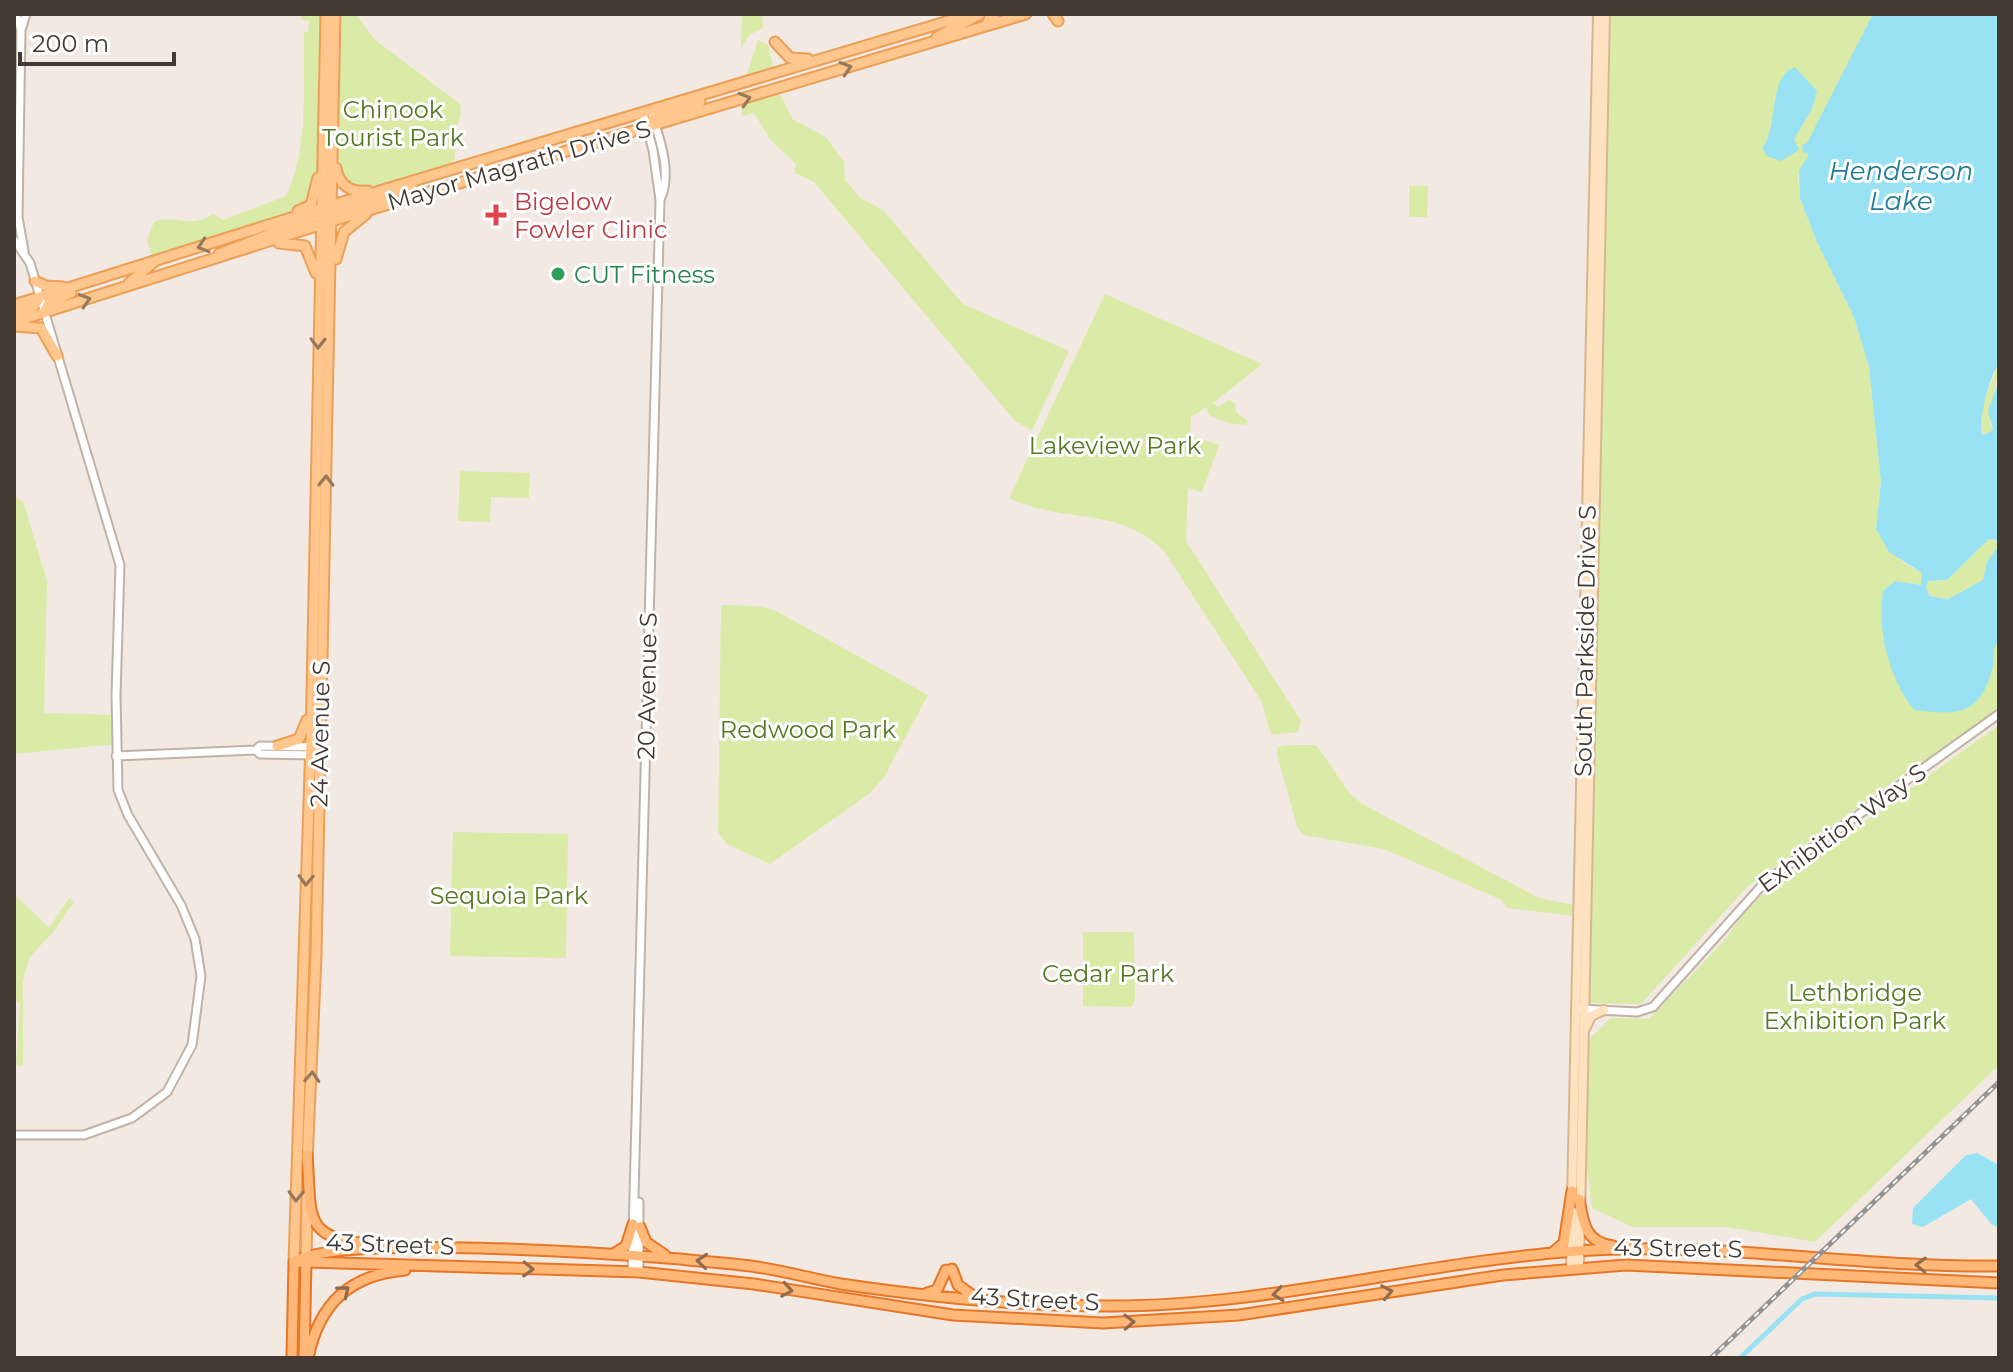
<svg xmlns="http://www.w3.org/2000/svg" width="2013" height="1372" font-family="Montserrat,sans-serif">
	<rect width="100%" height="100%" fill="#f2eae2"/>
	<path fill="#daeaa7" d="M 302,14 L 326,14 L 318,179 L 307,207 L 252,230 L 154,262 L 147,240 L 154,222 C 174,213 189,230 213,214 L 223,220 L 286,196 C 309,152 303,82 304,32 L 308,32 L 309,21 L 301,20 Z
		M 338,14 L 356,14 L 374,39 L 460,104 C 463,117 455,125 454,137 C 453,148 458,155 452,164 L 366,189 L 348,185 L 337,168 Z
		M 742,14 L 762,14 L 763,28 L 749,35 L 741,49 Z
		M 1611,14 L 1873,14 L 1806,152 L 1809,154 L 1798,177 L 1800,198 L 1816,240 L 1854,317 L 1869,367 L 1881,482 L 1876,529 L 1903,563 L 1922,573 L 1921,585 L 1895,581 L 1993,661 L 1993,649 L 1999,640 L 1999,714 L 1924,768 L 1922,761 L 1748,886 L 1641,1004 L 1587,1003 Z
		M 758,40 L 768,45 L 773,66 L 769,70 L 746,77 Z
		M 775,94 L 782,97 L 792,119 L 826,137 L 844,162 L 845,180 L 860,198 L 883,210 L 963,304 L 1069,351 L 1032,430 L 1015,421 L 814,182 L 795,173 L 796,164 L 770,139 L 754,113 L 741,116 L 743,104 Z
		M 1409,186 L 1428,186 L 1427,217 L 1409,217 Z
		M 1105,294 L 1262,364 L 1213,403 L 1219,407 L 1228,400 L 1235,403 L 1236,412 L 1248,421 L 1246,425 L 1228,423 L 1209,415 L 1206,407 L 1191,417 L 1190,435 L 1219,445 L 1202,492 L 1188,488 L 1186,541 L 1301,721 L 1298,732 L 1271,735 L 1262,702 L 1164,551 C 1118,505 1066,525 1009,498 Z
		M 1999,363 L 1990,423 L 1993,430 L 1983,435 L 1981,409 Z
		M 460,471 L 530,473 L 529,498 L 491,497 L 490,522 L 458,521 Z
		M 14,497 L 23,501 L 47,581 L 44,713 L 116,715 L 116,744 L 14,754 Z
		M 1989,539 L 1996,541 L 1998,546 L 1987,562 L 1983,580 L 1948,599 L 1930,596 L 1926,588 L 1928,581 L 1947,580 Z
		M 721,605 L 759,606 L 776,611 L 928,695 L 884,777 L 870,793 L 770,864 L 727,844 L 718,832 Z
		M 1999,725 L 1999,1065 L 1815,1242 L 1728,1227 L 1632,1227 L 1592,1208 L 1585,1150 L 1587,1041 L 1611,1018 L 1649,1019 L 1724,941 L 1750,904 Z
		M 1291,745 L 1316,745 L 1351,795 L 1364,805 L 1539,898 L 1574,905 L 1574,916 L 1507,908 L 1502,900 L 1384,849 L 1304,835 L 1297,827 L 1277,754 L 1278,747 Z
		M 453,832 L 568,834 L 566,958 L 450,956 Z
		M 14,894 L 49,928 L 69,898 L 74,902 L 53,932 L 29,958 L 23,980 L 23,1066 L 16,1065 L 20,1003 L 14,998 Z
		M 1083,932 L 1134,932 L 1135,1000 L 1131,1007 L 1083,1006 Z"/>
	<path fill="#99e2f4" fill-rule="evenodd" d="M 1873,14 L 1999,14 L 1999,363 C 1990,377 1977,420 1983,435 L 1993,430 L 1988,411 L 1999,381 L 1999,640 C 1990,651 1996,658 1992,670 C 1979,717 1956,715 1914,710 C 1889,678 1877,632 1883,591 L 1895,581 L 1921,585 L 1922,573 L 1889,552 L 1876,529 L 1881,482 L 1869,367 L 1854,317 L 1816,240 L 1800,198 L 1799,171 L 1809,154 L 1803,152 L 1802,145 L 1807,143 ZM 1989,539 L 1996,540 L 1998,546 L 1987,562 L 1983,580 L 1948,599 L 1930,596 L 1926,588 L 1928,581 L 1947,580 Z
		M 1795,67 L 1817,91 L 1812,109 L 1794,139 L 1799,150 L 1781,161 L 1767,156 L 1762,148 C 1779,128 1767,77 1795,67 Z
		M 1977,1153 L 1999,1165 L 1999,1228 L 1991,1224 L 1971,1199 L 1923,1227 L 1912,1224 L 1913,1208 L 1966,1155 Z"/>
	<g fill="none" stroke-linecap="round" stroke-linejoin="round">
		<path stroke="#99e2f4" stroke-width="5" d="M 1740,1358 L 1802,1299 L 1815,1294 L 1999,1298"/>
		<defs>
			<path id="tertiary" d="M 16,14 L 21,30 L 18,217 L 24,251
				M 21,30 L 26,14
				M 651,111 C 659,137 673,173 660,200
				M 256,750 L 260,754 L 313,755
				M 116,756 L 256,750 L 260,746 L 315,747
				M 1579,1009 L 1637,1012 L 1653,1007 L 1766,881 L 1999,714
				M 14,1135 L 84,1135 L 132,1118 L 167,1092 L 192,1045 L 201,976 L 195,939 L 181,905 L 128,815 L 118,790 L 116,695 L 120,565 L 30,263 L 15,241
				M 639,1202 L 639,1272
				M 632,1272 L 660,200 L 653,150 L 643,113"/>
			<path id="secondary" d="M 1586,1027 L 1591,1016 L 1604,1010
				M 1572,1197 L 1598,14
				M 1579,1268 L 1605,14
				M 1571,1269 L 1572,1211"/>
			<path id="primary" d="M 1053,14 L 1058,21
				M 987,25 L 990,16 L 995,14
				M 937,37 L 980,14
				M 775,42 L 790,58 L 808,59
				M 649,125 L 653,119 L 700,102
				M 336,168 C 339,185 351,193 368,191
				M 298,211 L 311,205 L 318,178
				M 328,216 L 412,186
				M 279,243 L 305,246 L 316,273
				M 219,254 L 324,213
				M 336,259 L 344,232 L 366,214
				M 35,281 L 46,286 L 63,287
				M 129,283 L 154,262
				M 14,305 L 316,210 L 972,14
				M 44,313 L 49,303 L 71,293
				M 14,315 L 34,306 L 40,297
				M 14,322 L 332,221 L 1026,14
				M 14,326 L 41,328 L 57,356
				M 277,746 L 299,739 L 307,720
				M 307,1162 L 316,956 L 335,14
				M 307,1197 L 306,1262 L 294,1262 L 311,741 L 326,14"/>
			<path id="trunk" d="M 307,1155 C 312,1215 300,1239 372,1244
				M 1579,1199 C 1583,1223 1585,1242 1613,1246
				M 640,1227 L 646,1242 L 665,1255
				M 615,1253 L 626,1246 L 633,1224
				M 1552,1253 L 1564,1243 L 1572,1191
				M 952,1269 L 958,1285 L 975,1297
				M 927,1293 L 937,1290 L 946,1270
				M 292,1358 L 294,1262 C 335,1234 618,1254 680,1259 C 705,1262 731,1263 757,1267 C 785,1271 813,1279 841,1284 C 929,1297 1018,1306 1107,1306 C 1266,1307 1420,1262 1577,1251 C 1718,1241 1858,1268 1999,1266
				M 304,1358 L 306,1262 L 639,1272 L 754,1284 L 953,1315 L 1103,1323 L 1239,1315 L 1503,1275 L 1626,1265 L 1999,1283
				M 308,1358 C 319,1304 349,1275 405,1270"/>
		</defs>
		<use href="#tertiary" stroke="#c1b2a7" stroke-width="11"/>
		<use href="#secondary" stroke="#d9b690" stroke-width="12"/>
		<use href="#primary" stroke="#eb9f57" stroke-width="13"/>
		<use href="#trunk" stroke="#e77727" stroke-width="13"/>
		<use href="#tertiary" stroke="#fff" stroke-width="7"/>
		<use href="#secondary" stroke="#ffe2bf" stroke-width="8"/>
		<use href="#primary" stroke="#ffc78e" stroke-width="9"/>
		<use href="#trunk" stroke="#ffb877" stroke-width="9"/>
		<defs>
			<path id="rail" d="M 1711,1358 L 1999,1082"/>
		</defs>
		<use href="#rail" stroke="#939393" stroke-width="5"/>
		<use href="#rail" stroke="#fff" stroke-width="2" stroke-dasharray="6" stroke-linecap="butt"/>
	</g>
	<defs><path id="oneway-chevron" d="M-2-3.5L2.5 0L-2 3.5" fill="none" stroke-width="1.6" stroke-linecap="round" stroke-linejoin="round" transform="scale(2)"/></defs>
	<g stroke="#98795b">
		<use href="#oneway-chevron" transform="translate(846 68) rotate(-17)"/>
		<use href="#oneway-chevron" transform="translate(745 99) rotate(-17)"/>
		<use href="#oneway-chevron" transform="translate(203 246) rotate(162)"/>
		<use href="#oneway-chevron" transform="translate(85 300) rotate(-17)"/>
		<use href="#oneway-chevron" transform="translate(318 343) rotate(91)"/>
		<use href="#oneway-chevron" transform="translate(326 481) rotate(-89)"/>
		<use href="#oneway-chevron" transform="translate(306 880) rotate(92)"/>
		<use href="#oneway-chevron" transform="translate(312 1077) rotate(-87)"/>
		<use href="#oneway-chevron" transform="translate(296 1196) rotate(92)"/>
	</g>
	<g stroke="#8f6c4e">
		<use href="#oneway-chevron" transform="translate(702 1261) rotate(-175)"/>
		<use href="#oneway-chevron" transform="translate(1921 1265) rotate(-178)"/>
		<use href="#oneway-chevron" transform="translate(528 1269) rotate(2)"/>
		<use href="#oneway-chevron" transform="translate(787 1290) rotate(10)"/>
		<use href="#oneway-chevron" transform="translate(344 1291) rotate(-39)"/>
		<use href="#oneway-chevron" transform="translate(1387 1292) rotate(-11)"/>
		<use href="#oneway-chevron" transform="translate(1278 1294) rotate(173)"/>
		<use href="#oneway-chevron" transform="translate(1129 1322) rotate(-2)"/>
	</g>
	<path fill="#e0444e" stroke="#fff" stroke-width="3" d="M492 203h8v8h8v8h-8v8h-8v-8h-8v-8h8z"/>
	<circle fill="#2e9e5b" stroke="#fff" stroke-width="3" cx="558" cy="274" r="8"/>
	<g text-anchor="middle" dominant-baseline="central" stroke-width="6" stroke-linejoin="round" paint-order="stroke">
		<g font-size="24" fill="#557823" stroke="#fff">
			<text x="393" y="109">Chinook<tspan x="393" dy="28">Tourist Park</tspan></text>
			<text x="1115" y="445">Lakeview Park</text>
			<text x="808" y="729">Redwood Park</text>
			<text x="509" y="895">Sequoia Park</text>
			<text x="1108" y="973">Cedar Park</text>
			<text x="1855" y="992">Lethbridge<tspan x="1855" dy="28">Exhibition Park</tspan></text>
		</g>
		<g font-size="24" fill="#443932" stroke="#fff">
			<text transform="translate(519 165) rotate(-16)">Mayor Magrath Drive S</text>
			<text transform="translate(1585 641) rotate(-89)">South Parkside Drive S</text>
			<text transform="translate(647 686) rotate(-89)">20 Avenue S</text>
			<text transform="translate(320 734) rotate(-89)">24 Avenue S</text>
			<text transform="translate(1842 828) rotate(-36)">Exhibition Way S</text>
			<text transform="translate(390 1244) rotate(2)">43 Street S</text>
			<text transform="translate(1678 1248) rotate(1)">43 Street S</text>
			<text transform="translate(1035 1299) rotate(3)">43 Street S</text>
		</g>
		<g font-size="24" fill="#be3a42" stroke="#fff" text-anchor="start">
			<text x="514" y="201">Bigelow<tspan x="514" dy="28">Fowler Clinic</tspan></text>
		</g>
		<g font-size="24" fill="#27864d" stroke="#fff" text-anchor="start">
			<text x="574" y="274">CUT Fitness</text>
		</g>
		<g font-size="26" font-style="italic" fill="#227c94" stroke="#fff">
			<text x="1901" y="171">Henderson<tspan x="1901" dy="30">Lake</tspan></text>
		</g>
	</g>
	<rect width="2013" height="1372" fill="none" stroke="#443932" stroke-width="32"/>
	<path d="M20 52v12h154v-12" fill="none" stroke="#443932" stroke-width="4"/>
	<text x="32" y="52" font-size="24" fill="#443932" stroke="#ffffff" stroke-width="6" paint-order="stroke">200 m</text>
</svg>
